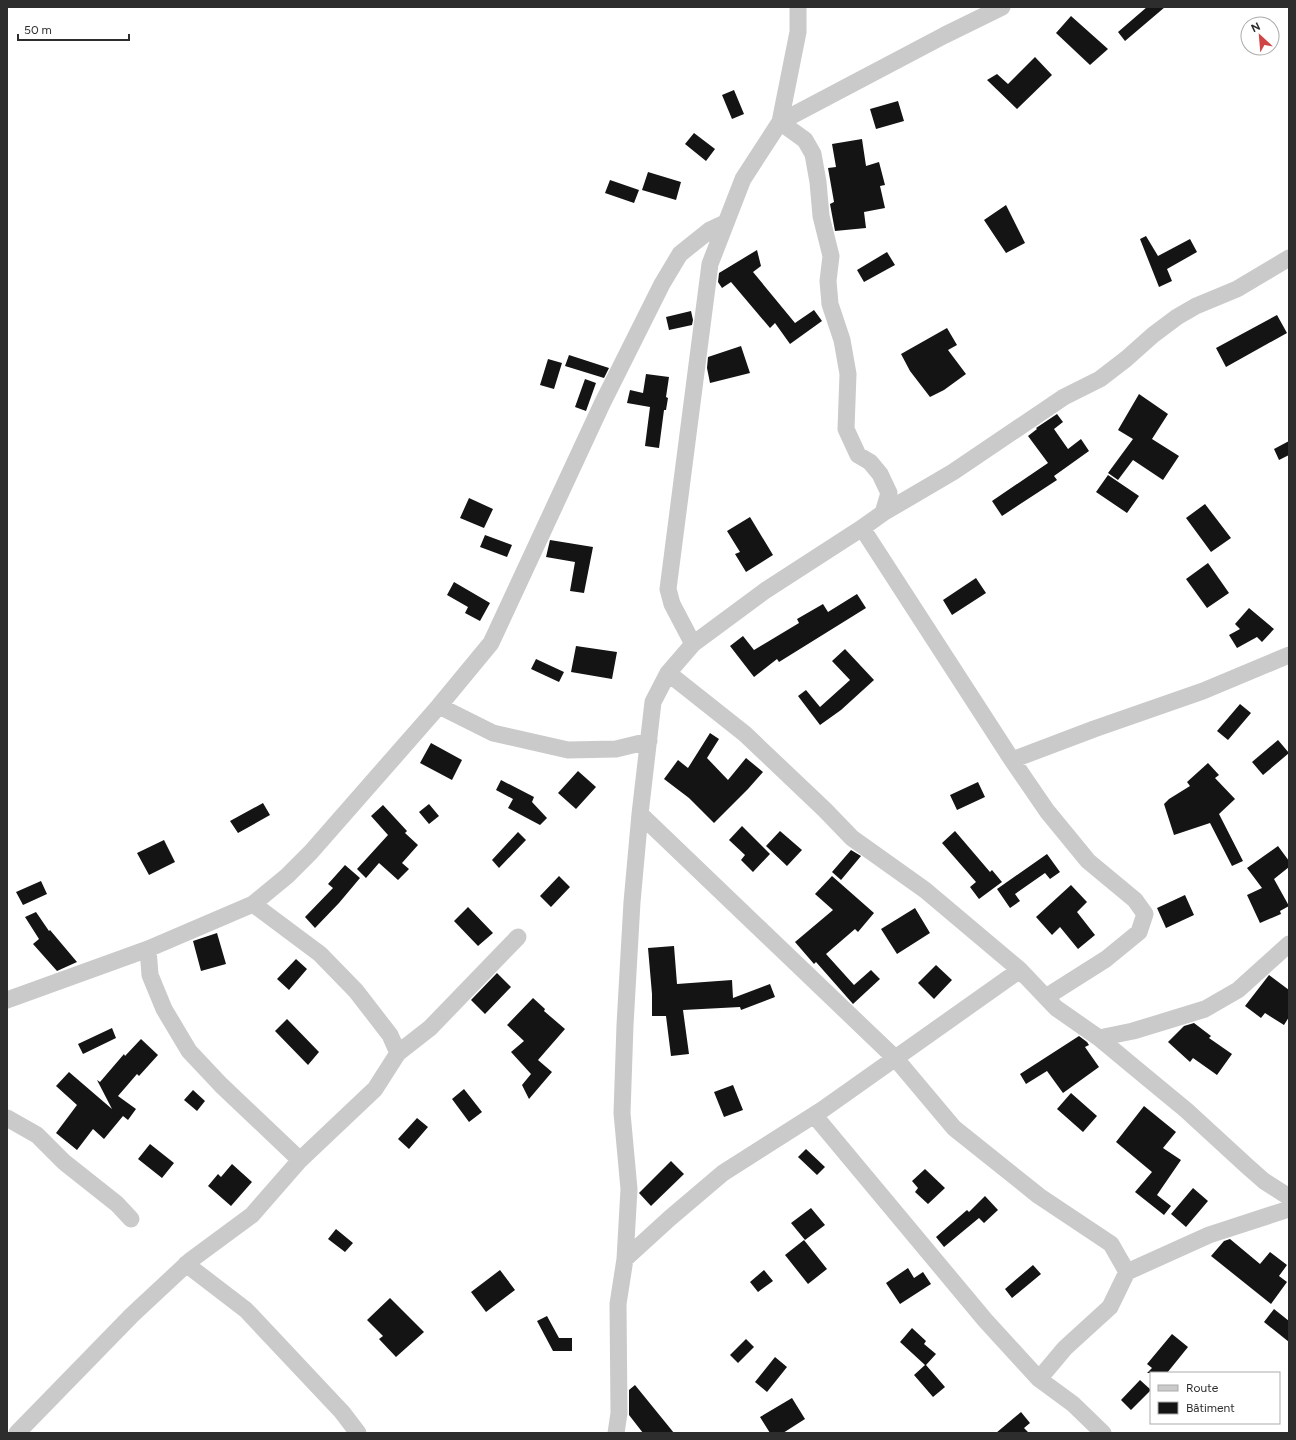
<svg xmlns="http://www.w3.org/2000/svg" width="1296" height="1440" font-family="Figtree,sans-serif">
	<rect width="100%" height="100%" fill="#fff"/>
	<path fill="#141414" d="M 1147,7 L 1165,7 L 1125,41 L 1118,32 Z
		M 1071,16 L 1108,49 L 1090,65 L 1056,33 Z
		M 1035,57 L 1052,75 L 1017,109 L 987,80 L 997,74 L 1008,84 Z
		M 734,90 L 744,114 L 732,119 L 722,95 Z
		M 898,101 L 904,121 L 876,129 L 870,109 Z
		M 694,133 L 715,149 L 706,161 L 685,144 Z
		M 862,139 L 866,166 L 879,162 L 885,185 L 880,186 L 885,208 L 864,212 L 866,228 L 835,231 L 830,204 L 834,202 L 828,168 L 836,167 L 832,144 Z
		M 648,172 L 681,182 L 676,200 L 642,190 Z
		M 610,180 L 639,190 L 634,203 L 605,193 Z
		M 1006,205 L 1025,243 L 1006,253 L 984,220 Z
		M 1146,236 L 1158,256 L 1190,239 L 1197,252 L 1167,269 L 1172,281 L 1159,287 L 1140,239 Z
		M 757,250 L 761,266 L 753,272 L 795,323 L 814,310 L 822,321 L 790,344 L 775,323 L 770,328 L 731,282 L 722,288 L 718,282 L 719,273 Z
		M 887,252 L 895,265 L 864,282 L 857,270 Z
		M 691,311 L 693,320 L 692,325 L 669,330 L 666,317 Z
		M 1277,315 L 1287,333 L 1226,367 L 1216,348 Z
		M 947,328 L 957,345 L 948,350 L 966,374 L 944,390 L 930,397 L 910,371 L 901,354 Z
		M 741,346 L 750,373 L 710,383 L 707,368 L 708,357 Z
		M 569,355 L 609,368 L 604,378 L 565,366 Z
		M 548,359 L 562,363 L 554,389 L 540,385 Z
		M 646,374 L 669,377 L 666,397 L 668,398 L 666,410 L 664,410 L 659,448 L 645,446 L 650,407 L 627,403 L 630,390 L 643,393 Z
		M 585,379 L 596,383 L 586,411 L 575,407 Z
		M 1139,394 L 1168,414 L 1152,439 L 1179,456 L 1163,480 L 1133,460 L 1118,480 L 1108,473 L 1133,439 L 1118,430 Z
		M 1057,414 L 1063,422 L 1054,429 L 1068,449 L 1081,439 L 1089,451 L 1054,476 L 1057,480 L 1002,516 L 992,501 L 1048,463 L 1028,436 L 1037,429 L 1036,428 Z
		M 1289,441 L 1289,455 L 1279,460 L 1274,449 Z
		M 1108,475 L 1139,496 L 1127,513 L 1096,492 Z
		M 469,498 L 493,509 L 484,528 L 460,518 Z
		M 1205,504 L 1231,538 L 1211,552 L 1186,518 Z
		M 750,517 L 773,555 L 746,572 L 735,554 L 740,552 L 727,531 Z
		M 485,535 L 512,545 L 507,557 L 480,547 Z
		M 550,540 L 593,547 L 584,593 L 570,591 L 575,562 L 546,557 Z
		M 1208,563 L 1229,593 L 1207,608 L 1186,579 Z
		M 976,578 L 986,593 L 952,615 L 943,600 Z
		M 454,582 L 490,603 L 480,621 L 465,613 L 468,607 L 447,595 Z
		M 857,594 L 866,608 L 779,662 L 777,659 L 754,677 L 730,646 L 743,636 L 754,650 L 799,623 L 797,619 L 823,604 L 828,612 Z
		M 1249,608 L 1274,629 L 1262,642 L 1257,637 L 1237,648 L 1229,635 L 1240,629 L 1235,624 Z
		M 576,646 L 617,652 L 612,679 L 571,672 Z
		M 845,649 L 874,680 L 841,710 L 820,725 L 798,696 L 806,690 L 820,707 L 850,680 L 832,661 Z
		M 536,659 L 564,672 L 559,682 L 531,669 Z
		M 1240,704 L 1251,713 L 1228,740 L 1217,731 Z
		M 710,733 L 719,739 L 707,758 L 728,780 L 746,758 L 763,772 L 748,789 L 714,823 L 689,798 L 664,779 L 678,760 L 688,768 Z
		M 1278,740 L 1289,753 L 1263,775 L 1252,762 Z
		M 431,743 L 462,760 L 452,780 L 420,763 Z
		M 1208,763 L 1219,775 L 1215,778 L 1235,799 L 1219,814 L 1243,861 L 1232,866 L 1210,823 L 1174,835 L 1164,804 L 1169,799 L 1190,786 L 1187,782 Z
		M 578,771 L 596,787 L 576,809 L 558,793 Z
		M 501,780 L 534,797 L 532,802 L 547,818 L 540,825 L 508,808 L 513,799 L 496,790 Z
		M 978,782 L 985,797 L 957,810 L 950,795 Z
		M 263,803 L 270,815 L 238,833 L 230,821 Z
		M 429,804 L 439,816 L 429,824 L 419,812 Z
		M 383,805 L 407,831 L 405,833 L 418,845 L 402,863 L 409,869 L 398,880 L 379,863 L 366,878 L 357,869 L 388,835 L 371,816 Z
		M 742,826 L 770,854 L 753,872 L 741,860 L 745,855 L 729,840 Z
		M 780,831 L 802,850 L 787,866 L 766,846 Z
		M 955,831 L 990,872 L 992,870 L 1002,882 L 979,899 L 970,887 L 976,882 L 942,843 Z
		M 518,832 L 526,840 L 499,868 L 492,860 Z
		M 164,840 L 175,862 L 149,875 L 137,853 Z
		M 1278,846 L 1289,861 L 1289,867 L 1274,879 L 1289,906 L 1280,911 L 1281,914 L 1260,923 L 1247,895 L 1262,888 L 1247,868 Z
		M 851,850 L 861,856 L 841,880 L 832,872 Z
		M 1047,854 L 1060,872 L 1050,879 L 1045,873 L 1015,894 L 1020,901 L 1010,908 L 997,889 Z
		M 345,865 L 360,878 L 339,903 L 315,928 L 305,917 L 333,888 L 328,884 Z
		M 559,876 L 570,887 L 551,907 L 540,896 Z
		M 832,876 L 874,913 L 858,932 L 855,929 L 826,954 L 854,985 L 871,970 L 880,979 L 853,1004 L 816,962 L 814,964 L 795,942 L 833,910 L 815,894 Z
		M 41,881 L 47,894 L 23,905 L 16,892 Z
		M 1071,885 L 1087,902 L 1077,912 L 1095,935 L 1078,949 L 1060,927 L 1052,935 L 1036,917 Z
		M 1185,895 L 1194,915 L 1166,928 L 1157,908 Z
		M 468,907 L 493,933 L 478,946 L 454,921 Z
		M 915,908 L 930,933 L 897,954 L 881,929 Z
		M 36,912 L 49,931 L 50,930 L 77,962 L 57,971 L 33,944 L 39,939 L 25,917 Z
		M 217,933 L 226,964 L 201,971 L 193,941 Z
		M 674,946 L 677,984 L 732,980 L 733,998 L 770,984 L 775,997 L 741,1010 L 740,1007 L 683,1010 L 689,1054 L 671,1056 L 666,1016 L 652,1016 L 652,994 L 648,948 Z
		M 296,959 L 307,969 L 289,990 L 277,979 Z
		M 936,965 L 952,980 L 934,999 L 918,983 Z
		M 497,973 L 511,987 L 485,1014 L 471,1000 Z
		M 1269,975 L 1289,990 L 1289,1017 L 1284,1025 L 1265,1013 L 1261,1018 L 1245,1006 Z
		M 533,998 L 545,1009 L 544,1011 L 565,1029 L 538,1060 L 552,1072 L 529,1099 L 522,1085 L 531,1074 L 511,1052 L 524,1041 L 507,1025 Z
		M 287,1019 L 319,1052 L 308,1065 L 275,1031 Z
		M 1194,1023 L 1211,1036 L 1209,1038 L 1232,1054 L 1217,1075 L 1193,1058 L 1190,1062 L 1168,1042 L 1184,1026 Z
		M 112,1028 L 116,1038 L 83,1054 L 78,1044 Z
		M 1079,1036 L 1087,1042 L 1089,1045 L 1085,1047 L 1099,1067 L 1063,1093 L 1047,1071 L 1026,1084 L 1020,1074 Z
		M 141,1039 L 158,1055 L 139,1076 L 137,1074 L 118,1096 L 136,1109 L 128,1120 L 123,1116 L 104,1139 L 93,1129 L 77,1150 L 56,1133 L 77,1105 L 56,1086 L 69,1072 L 112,1109 L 97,1080 L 100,1082 L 124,1054 L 125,1056 Z
		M 733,1085 L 743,1110 L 724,1117 L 714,1092 Z
		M 464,1089 L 482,1112 L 469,1122 L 452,1099 Z
		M 193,1090 L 205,1101 L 197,1111 L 184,1100 Z
		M 1071,1093 L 1097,1116 L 1083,1132 L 1057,1109 Z
		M 1144,1106 L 1176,1132 L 1163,1148 L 1181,1160 L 1157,1195 L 1171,1206 L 1164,1215 L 1135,1192 L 1152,1172 L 1116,1142 Z
		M 417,1118 L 428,1127 L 409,1149 L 398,1139 Z
		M 150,1144 L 174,1163 L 162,1178 L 138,1159 Z
		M 806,1149 L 825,1167 L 817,1175 L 798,1157 Z
		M 671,1161 L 684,1174 L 651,1206 L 639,1193 Z
		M 232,1164 L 252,1182 L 231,1206 L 208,1186 L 218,1174 L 221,1177 Z
		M 925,1169 L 945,1188 L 928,1204 L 915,1192 L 918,1188 L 912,1181 Z
		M 1193,1188 L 1208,1201 L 1186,1227 L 1171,1214 Z
		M 985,1196 L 998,1210 L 984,1223 L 979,1218 L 944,1247 L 936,1237 L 967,1210 L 969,1212 Z
		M 811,1208 L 825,1225 L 805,1240 L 791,1223 Z
		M 336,1229 L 353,1243 L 345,1252 L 328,1239 Z
		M 1230,1239 L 1260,1264 L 1270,1252 L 1287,1265 L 1279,1276 L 1287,1282 L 1271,1304 L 1211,1256 L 1224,1241 Z
		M 804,1240 L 827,1269 L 808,1284 L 785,1255 Z
		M 1033,1265 L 1041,1274 L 1012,1298 L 1005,1289 Z
		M 908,1268 L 914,1278 L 923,1272 L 931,1284 L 900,1304 L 886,1283 Z
		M 500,1270 L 515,1290 L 486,1312 L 471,1292 Z
		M 764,1270 L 773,1281 L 758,1292 L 750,1282 Z
		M 390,1298 L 424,1332 L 396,1357 L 379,1339 L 383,1336 L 367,1320 Z
		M 1274,1309 L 1289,1321 L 1289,1342 L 1264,1322 Z
		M 547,1316 L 559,1338 L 572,1338 L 572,1351 L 553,1351 L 537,1321 Z
		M 912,1328 L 926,1341 L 924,1344 L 936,1354 L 926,1365 L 945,1387 L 933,1397 L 914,1375 L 925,1365 L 900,1342 Z
		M 1172,1334 L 1188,1347 L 1167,1373 L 1147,1373 L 1152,1368 L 1147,1364 Z
		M 746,1339 L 754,1347 L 738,1363 L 730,1355 Z
		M 775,1357 L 787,1367 L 767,1392 L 755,1382 Z
		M 1140,1380 L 1151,1390 L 1131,1410 L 1121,1400 Z
		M 635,1385 L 674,1433 L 643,1433 L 629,1415 L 629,1390 Z
		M 792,1398 L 805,1419 L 783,1433 L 770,1433 L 760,1417 Z
		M 1021,1412 L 1030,1423 L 1024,1428 L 1029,1433 L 996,1433 Z"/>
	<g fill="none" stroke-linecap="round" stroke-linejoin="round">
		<path stroke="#cacaca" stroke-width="17" d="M 883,513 L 889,493 L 880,474 L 870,462 L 858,455 L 846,429 L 848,374 L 842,340 L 830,304 L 828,281 L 831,256 L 821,216 L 818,182 L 813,154 L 805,140 L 780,122 L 945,35 L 1002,7
			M 862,528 L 1012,760 L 1047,811 L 1088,861 L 1135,900 L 1145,914 L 1139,932 L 1106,959 L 1046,997
			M 693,644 L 766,590 L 862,528 L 883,513 L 953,472 L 1064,397 L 1100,379 L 1126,359 L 1153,335 L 1177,317 L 1196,306 L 1237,289 L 1289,258
			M 668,673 L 745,734 L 825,810 L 852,838 L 925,890 L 1020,970 L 1056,1008 L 1099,1038 L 1146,1077 L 1186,1110 L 1247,1166 L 1264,1181 L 1289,1197
			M 439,706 L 493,733 L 568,750 L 616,749 L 649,741
			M 1012,760 L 1094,729 L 1203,691 L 1289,655
			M 640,814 L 896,1059 L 954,1128 L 1039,1196 L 1111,1244 L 1127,1272
			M 148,949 L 150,975 L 164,1009 L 189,1051 L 221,1085 L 300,1160
			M 7,1000 L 148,949 L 253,904 L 287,876 L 311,852 L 439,706 L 491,643 L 602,404 L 662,284 L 680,254 L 710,230 L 725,223
			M 1099,1038 L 1133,1031 L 1205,1009 L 1238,990 L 1289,944
			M 398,1053 L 430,1028 L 518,937
			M 814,1115 L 985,1320 L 1039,1379 L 1073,1404 L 1103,1433
			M 7,1118 L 37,1135 L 64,1162 L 117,1204 L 131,1219
			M 625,1259 L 670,1218 L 723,1173 L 822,1110 L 1020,970
			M 186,1264 L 246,1310 L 342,1412 L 358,1433
			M 1039,1379 L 1065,1348 L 1110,1307 L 1127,1272 L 1209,1235 L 1289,1209
			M 17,1433 L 132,1315 L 191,1260 L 252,1215 L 300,1160 L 375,1089 L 398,1053 L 390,1035 L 356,991 L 320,954 L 253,904
			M 616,1433 L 619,1413 L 618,1304 L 625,1259 L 629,1189 L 622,1113 L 625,1025 L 632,902 L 640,814 L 653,702 L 668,673 L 693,644 L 672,604 L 668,589 L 710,264 L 743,179 L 780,122 L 798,32 L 798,7"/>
	</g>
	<rect width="1296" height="1440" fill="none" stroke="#2d2d2d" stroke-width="16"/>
	<rect x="1150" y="1372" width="130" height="52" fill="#ffffff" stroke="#ababab"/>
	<rect x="1158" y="1385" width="20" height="6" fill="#cacaca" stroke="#ababab"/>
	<text x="1186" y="1392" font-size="12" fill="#2d2d2d">Route</text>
	<rect x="1158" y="1402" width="20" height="12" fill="#141414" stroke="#ababab"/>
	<text x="1186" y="1412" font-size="12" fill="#2d2d2d">Bâtiment</text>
	<g transform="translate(1260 36) rotate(334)"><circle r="19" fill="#ffffff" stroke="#ababab"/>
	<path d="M0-3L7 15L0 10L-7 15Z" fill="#cf4444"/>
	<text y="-6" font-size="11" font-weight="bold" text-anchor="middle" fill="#2d2d2d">N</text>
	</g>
	<path d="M18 34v6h111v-6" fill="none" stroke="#2d2d2d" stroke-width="2"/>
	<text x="24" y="34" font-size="12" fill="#2d2d2d" stroke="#ffffff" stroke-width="3" paint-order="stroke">50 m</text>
</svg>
